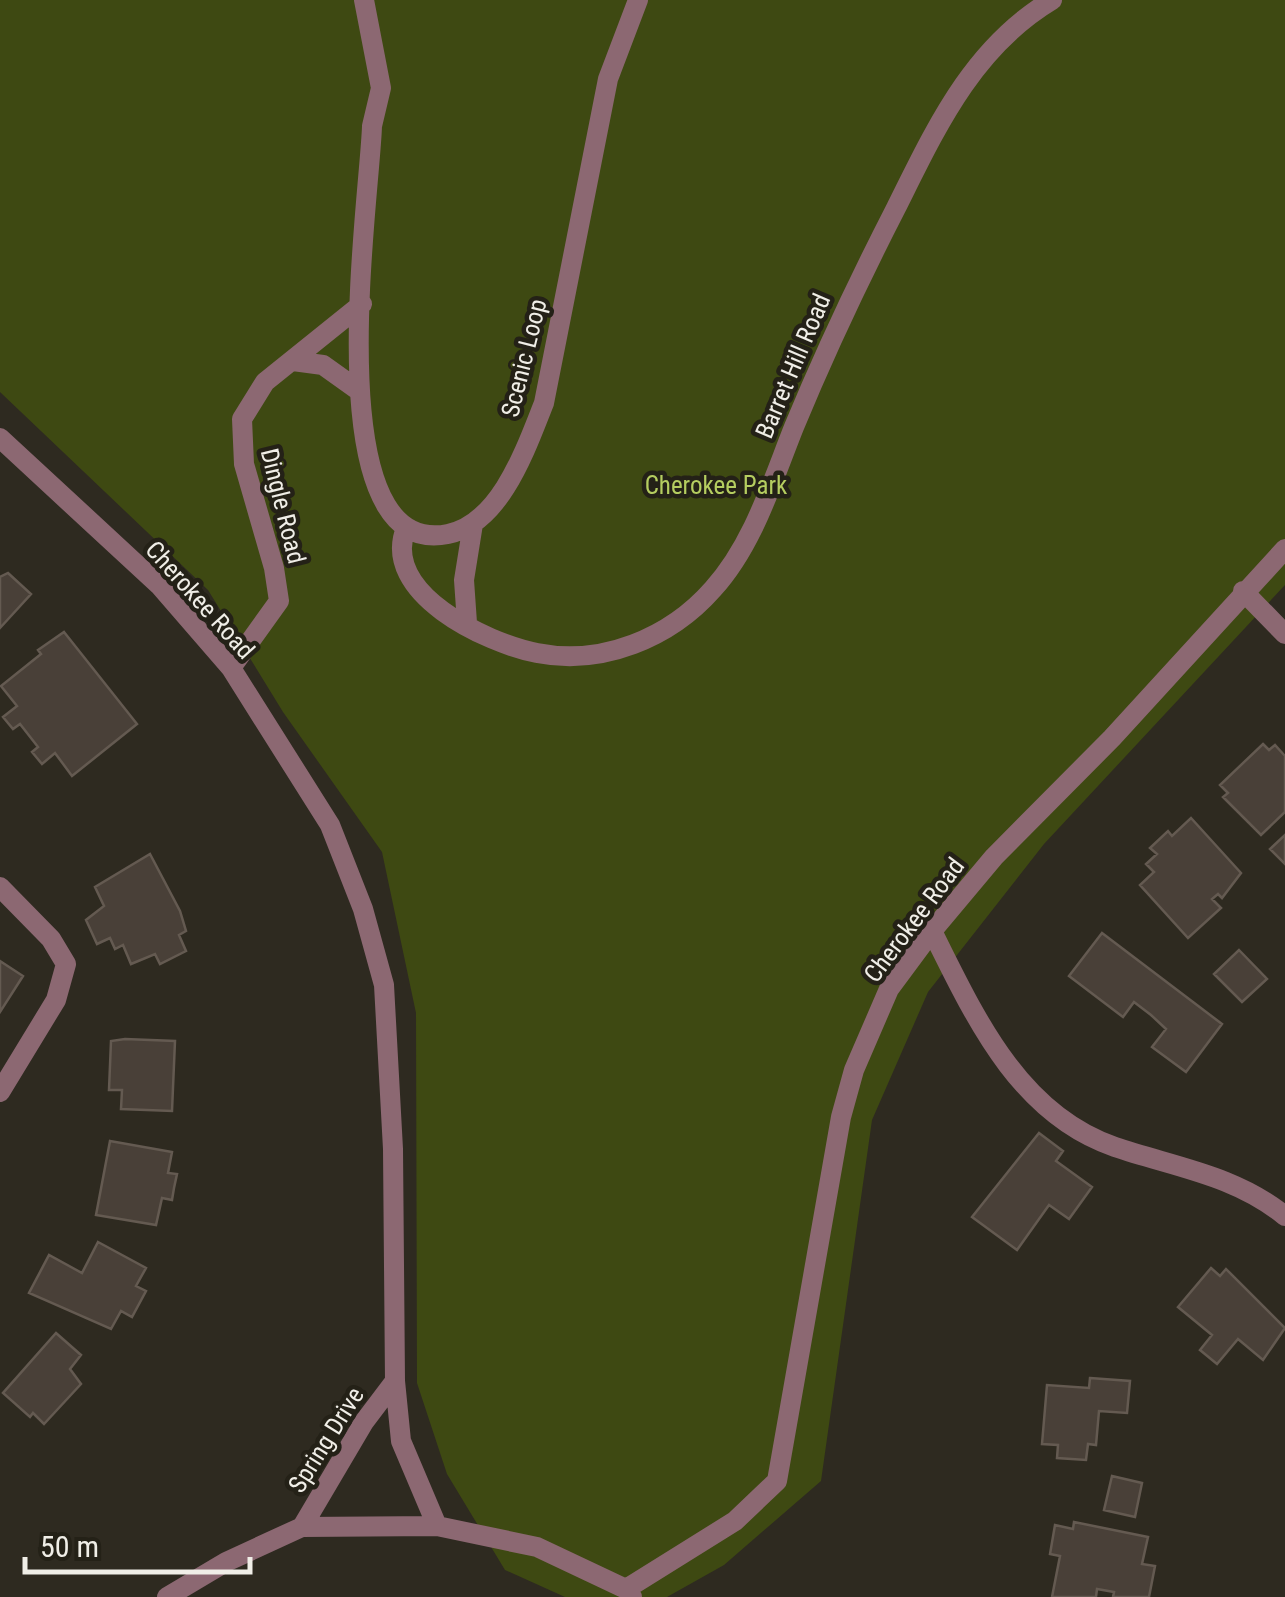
<svg xmlns="http://www.w3.org/2000/svg" width="1285" height="1597" font-family="'Roboto Condensed',sans-serif">
	<rect width="100%" height="100%" fill="#2e2a20"/>
	<path fill="#3e4912" d="M 0,0 L 1285,0 L 1285,585 L 1044,844 L 928,992 L 872,1120 L 821,1481 L 724,1565 L 667,1597 L 565,1597 L 505,1570 L 447,1474 L 417,1383 L 416,1013 L 382,852 L 283,712 L 208,590 L 0,392 Z"/>
	<path fill="#494038" stroke="#645a51" stroke-width="2.5" d="M 8,573 L 31,594 L 0,628 L 0,577 Z
		M 64,632 L 137,724 L 72,776 L 55,753 L 42,764 L 32,752 L 38,747 L 20,724 L 13,729 L 3,717 L 17,706 L 1,686 L 41,654 L 38,650 Z
		M 1263,744 L 1269,750 L 1275,745 L 1285,756 L 1285,812 L 1261,835 L 1223,797 L 1228,793 L 1220,785 Z
		M 1191,818 L 1241,873 L 1222,898 L 1218,894 L 1212,899 L 1221,908 L 1188,938 L 1140,885 L 1154,872 L 1146,864 L 1157,854 L 1150,848 L 1168,831 L 1172,836 Z
		M 1285,835 L 1285,864 L 1270,849 Z
		M 150,854 L 180,911 L 186,931 L 179,935 L 186,951 L 160,964 L 155,954 L 131,964 L 123,945 L 115,949 L 110,938 L 97,944 L 86,920 L 104,906 L 95,887 Z
		M 1102,933 L 1222,1024 L 1186,1072 L 1152,1047 L 1166,1029 L 1151,1015 L 1134,1002 L 1123,1017 L 1069,976 Z
		M 1239,950 L 1267,979 L 1242,1002 L 1214,974 Z
		M 0,961 L 23,976 L 0,1012 Z
		M 125,1039 L 175,1041 L 172,1111 L 121,1109 L 122,1090 L 109,1090 L 111,1041 Z
		M 1039,1133 L 1063,1151 L 1056,1161 L 1092,1187 L 1069,1219 L 1049,1205 L 1017,1250 L 972,1217 Z
		M 110,1141 L 172,1152 L 168,1173 L 177,1174 L 174,1188 L 172,1200 L 162,1198 L 156,1225 L 96,1215 Z
		M 98,1242 L 146,1268 L 136,1286 L 146,1291 L 132,1317 L 121,1311 L 111,1329 L 29,1293 L 49,1255 L 82,1273 Z
		M 1211,1268 L 1220,1276 L 1226,1269 L 1285,1328 L 1263,1360 L 1238,1339 L 1217,1364 L 1200,1350 L 1212,1335 L 1178,1307 Z
		M 56,1333 L 81,1355 L 70,1369 L 81,1384 L 44,1424 L 33,1413 L 30,1417 L 3,1393 Z
		M 1090,1378 L 1130,1381 L 1127,1413 L 1099,1411 L 1096,1445 L 1088,1444 L 1086,1460 L 1057,1458 L 1058,1445 L 1042,1444 L 1047,1385 L 1089,1388 Z
		M 1112,1476 L 1142,1483 L 1135,1517 L 1104,1510 Z
		M 1074,1522 L 1148,1537 L 1142,1564 L 1155,1566 L 1149,1597 L 1113,1597 L 1114,1592 L 1097,1589 L 1096,1597 L 1052,1597 L 1060,1556 L 1050,1554 L 1055,1525 L 1073,1529 Z"/>
	<g fill="none" stroke-linecap="round" stroke-linejoin="round">
		<path stroke="#8c6872" stroke-width="20" d="M 364,0 L 381,88 L 372,126 C 370,198 314,561 448,534 C 501,523 526,448 544,403 L 608,79 L 638,0
			M 293,361 L 323,365 L 358,390
			M 0,438 L 160,586 L 231,668 L 330,825 L 363,909 L 384,985 L 393,1149 L 395,1381 L 401,1441 L 437,1526
			M 406,528 C 380,593 486,643 537,653 C 602,666 670,638 713,589 C 753,545 772,482 794,427 C 825,352 859,280 896,208 C 936,128 972,48 1052,0
			M 1243,591 L 1285,634
			M 467,623 L 464,580 L 473,524
			M 231,668 L 279,601 L 274,568 L 244,464 L 242,419 L 265,382 L 362,304
			M 0,887 L 51,939 L 66,964 L 56,1000 L 0,1092
			M 932,931 C 974,1015 1018,1114 1115,1147 C 1174,1167 1235,1175 1285,1216
			M 302,1527 L 364,1422 L 395,1381
			M 626,1589 L 735,1521 L 777,1481 L 841,1117 L 854,1070 L 889,989 L 932,931 L 994,857 L 1112,738 L 1285,549
			M 167,1597 L 226,1562 L 302,1527 L 437,1526 L 537,1547 L 626,1589 L 632,1597"/>
	</g>
	<g text-anchor="middle" dominant-baseline="central" stroke-width="9" stroke-linejoin="round" paint-order="stroke">
		<g font-size="25" fill="#f0eee7" stroke="#242117">
			<text transform="translate(524 358) rotate(-76)">Scenic Loop</text>
			<text transform="translate(793 366) rotate(-67)">Barret Hill Road</text>
			<text transform="translate(283 506) rotate(76)">Dingle Road</text>
			<text transform="translate(200 600) rotate(48)">Cherokee Road</text>
			<text transform="translate(914 920) rotate(-53)">Cherokee Road</text>
			<text transform="translate(326 1440) rotate(-58)">Spring Drive</text>
		</g>
		<g font-size="25" fill="#b5cd60" stroke="#242117">
			<text x="716" y="485">Cherokee Park</text>
		</g>
	</g>
	<path d="M25 1557v15h225v-15" fill="none" stroke="#f0eee7" stroke-width="5"/>
	<text x="40" y="1557" font-size="30" fill="#f0eee7" stroke="#242117" stroke-width="8" paint-order="stroke">50 m</text>
</svg>
